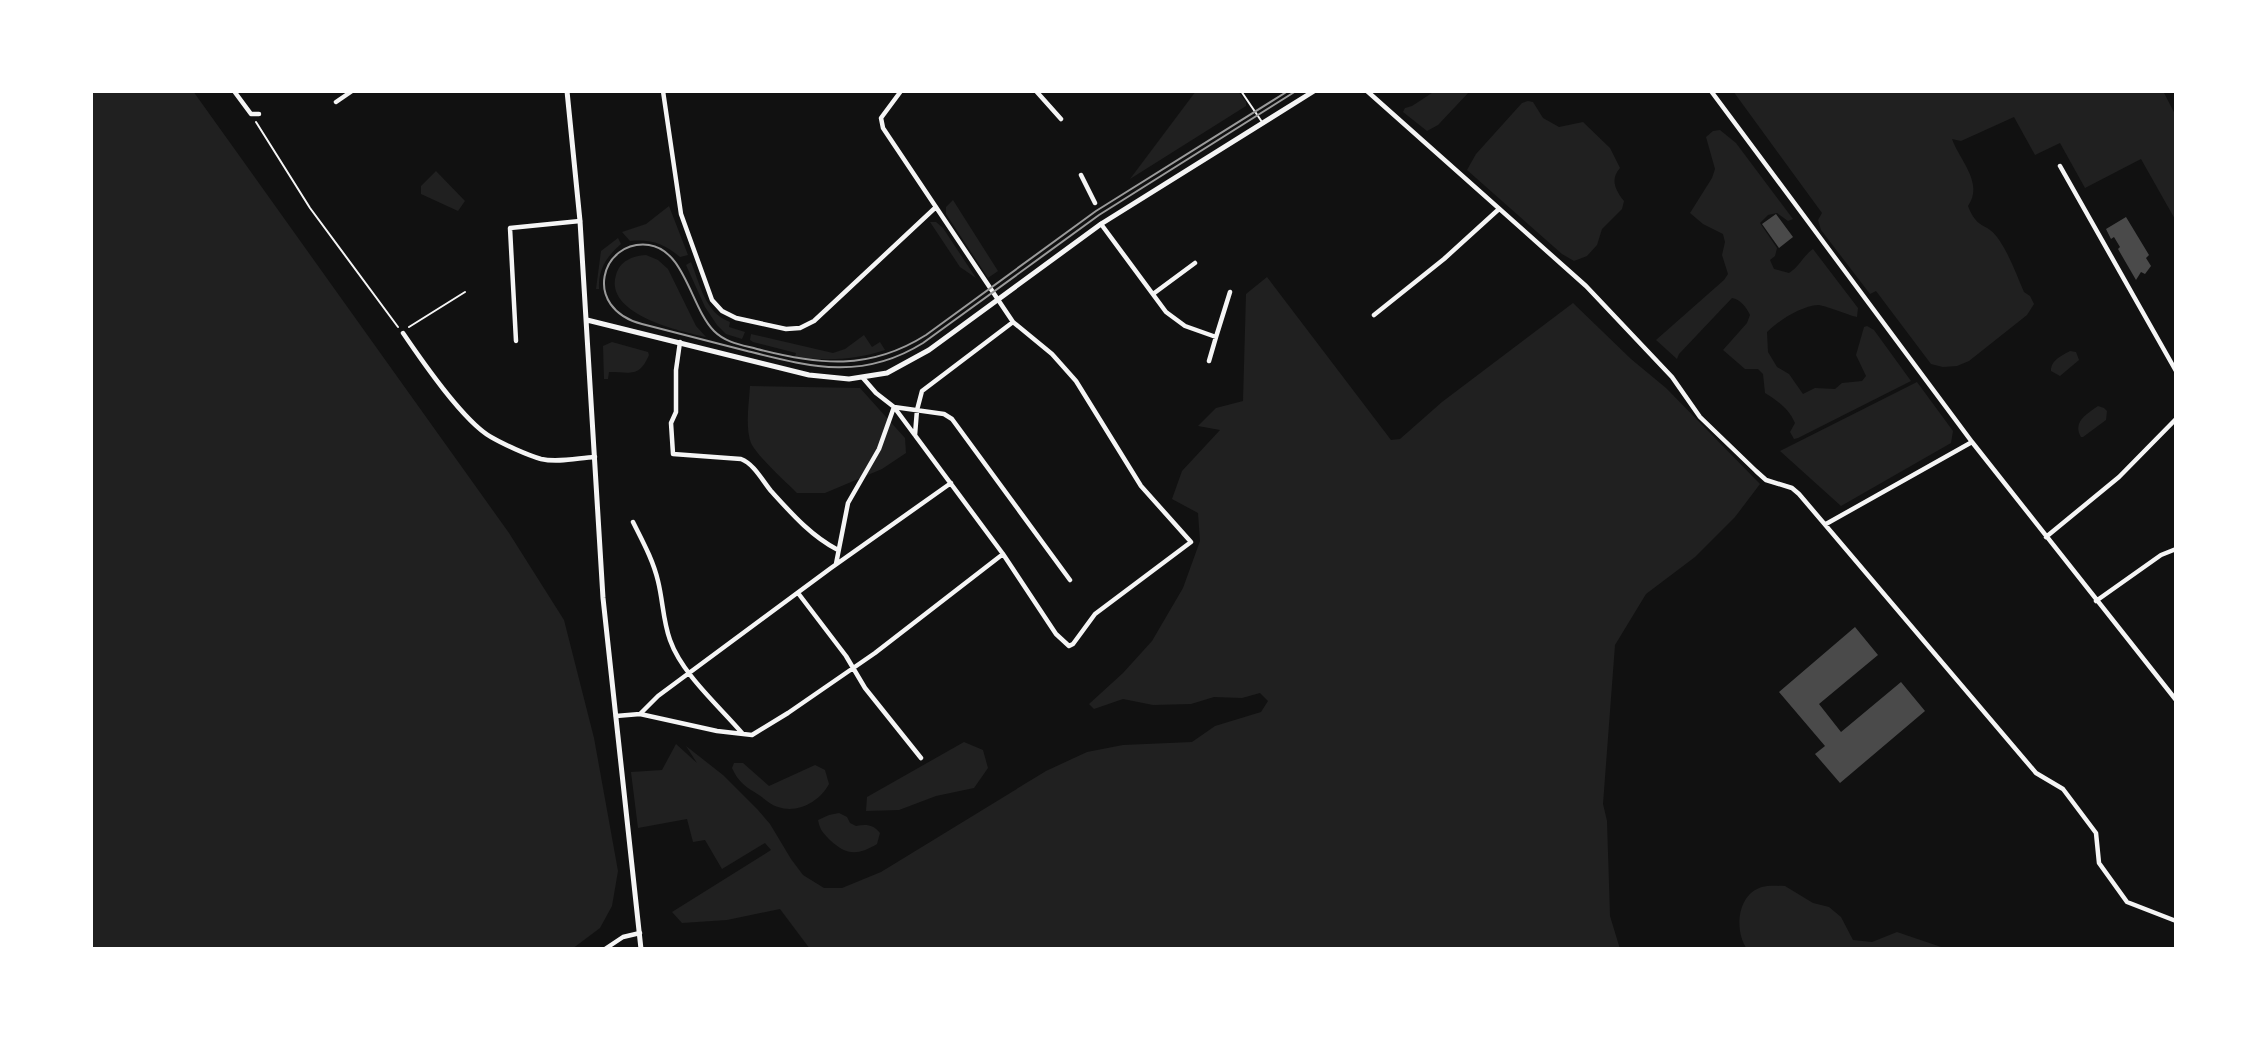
<svg xmlns="http://www.w3.org/2000/svg" width="2267" height="1040" font-family="Rubik,sans-serif">
	<rect width="100%" height="100%" fill="#111"/>
	<path fill="#202020" d="M 91,91 L 193,91 L 509,533 L 564,620 L 594,738 L 618,871 L 612,906 L 600,928 L 572,949 L 91,949 Z
		M 1196,91 L 1238,91 L 1246,102 L 1246,106 L 1130,179 Z
		M 1435,91 L 1470,91 L 1438,125 L 1427,131 L 1403,112 L 1405,108 L 1412,106 Z
		M 1733,91 L 2163,91 L 2176,116 L 2176,221 L 2141,159 L 2085,188 L 2060,143 L 2035,155 L 2014,117 L 1961,141 L 1952,139 C 1960,161 1984,183 1968,206 C 1977,230 1986,222 1997,237 C 2009,253 2016,274 2024,292 L 2030,296 L 2034,304 L 2027,315 L 1969,361 L 1957,366 L 1943,367 L 1931,364 L 1876,291 L 1870,294 L 1821,230 L 1818,220 L 1822,213 Z
		M 1528,101 L 1533,102 L 1543,118 L 1559,127 L 1583,122 L 1610,148 L 1620,168 C 1610,179 1615,190 1624,201 L 1622,209 L 1602,229 L 1597,245 L 1587,256 L 1574,261 L 1562,254 L 1467,170 L 1476,154 L 1522,103 Z
		M 1720,130 L 1736,143 L 1793,219 L 1788,221 L 1777,213 L 1768,215 L 1760,223 L 1777,248 L 1775,256 L 1770,260 L 1774,269 L 1789,273 C 1799,267 1803,256 1813,249 L 1858,308 L 1857,317 C 1848,315 1824,305 1818,305 C 1801,306 1778,321 1767,332 L 1768,352 L 1777,367 L 1789,374 L 1803,394 L 1815,388 L 1835,389 L 1842,383 L 1862,381 L 1866,376 L 1856,355 L 1864,327 L 1867,326 L 1874,330 L 1911,381 L 1798,438 L 1794,439 L 1790,432 L 1795,423 C 1789,409 1778,401 1765,393 L 1763,374 L 1758,369 L 1745,369 L 1723,350 L 1747,323 L 1750,315 C 1747,308 1740,299 1732,298 L 1679,354 L 1677,359 L 1656,340 L 1724,280 L 1728,274 L 1722,255 L 1725,242 L 1723,234 L 1703,224 L 1690,213 L 1712,178 L 1715,169 L 1706,137 L 1713,131 Z
		M 436,171 L 465,201 L 458,211 L 421,194 L 421,186 Z
		M 953,200 L 998,271 L 988,278 L 946,214 L 946,207 Z
		M 669,206 L 688,255 L 680,257 C 664,244 652,239 630,241 L 622,232 L 646,224 Z
		M 930,222 L 936,222 L 943,228 L 976,278 L 960,267 Z
		M 618,238 L 621,244 C 606,257 598,270 599,289 L 596,289 L 601,251 Z
		M 646,255 L 658,260 L 668,269 L 696,326 L 706,337 C 678,331 604,314 616,275 C 620,261 632,256 646,255 Z
		M 691,262 C 700,284 705,313 730,322 L 729,327 L 745,332 L 742,339 L 726,334 L 717,325 L 705,307 L 686,265 Z
		M 1267,277 L 1391,440 L 1400,439 L 1442,402 L 1573,303 L 1631,359 L 1666,388 L 1760,484 L 1735,517 L 1695,557 L 1646,594 L 1615,645 L 1603,804 L 1607,821 L 1610,916 L 1620,949 L 810,949 L 780,909 L 727,920 L 682,923 L 672,912 L 771,850 L 765,843 L 722,869 L 705,840 L 693,842 L 687,819 L 638,828 L 631,772 L 662,770 L 676,744 L 697,763 L 686,746 L 723,775 L 758,810 L 770,824 L 791,859 L 803,875 L 824,888 L 842,888 L 881,872 L 1046,771 L 1087,752 L 1123,745 L 1192,742 L 1215,726 L 1261,712 L 1268,701 L 1260,693 L 1242,698 L 1214,697 L 1191,704 L 1153,705 L 1123,699 L 1094,709 L 1089,704 L 1123,673 L 1152,641 L 1183,588 L 1200,541 L 1198,513 L 1172,499 L 1182,471 L 1220,430 L 1198,426 L 1216,408 L 1243,401 L 1246,294 Z
		M 751,334 L 833,353 L 845,349 L 864,335 L 872,347 L 880,342 L 885,350 C 855,360 827,361 795,357 L 796,353 L 753,342 L 750,340 Z
		M 612,342 L 648,352 L 649,355 C 639,378 631,372 609,372 L 608,379 L 604,379 L 603,346 Z
		M 2070,351 L 2076,352 L 2079,360 L 2060,376 L 2051,371 C 2051,360 2061,356 2070,351 Z
		M 1917,382 L 1953,431 L 1951,443 L 1841,506 L 1780,451 Z
		M 750,386 L 860,388 L 905,438 L 906,453 L 882,469 L 825,493 L 797,493 C 786,482 757,456 751,443 C 745,427 749,403 750,386 Z
		M 2098,406 L 2104,408 L 2107,411 L 2106,420 L 2083,437 L 2081,437 C 2072,422 2087,414 2098,406 Z
		M 964,742 L 983,750 L 988,768 L 974,788 L 936,796 L 899,810 L 866,811 L 867,797 Z
		M 734,763 L 743,763 L 769,786 L 815,765 L 825,770 L 829,784 C 820,801 798,814 778,807 C 771,805 765,799 759,795 C 746,787 738,782 732,768 Z
		M 839,813 L 847,817 L 850,823 L 856,826 C 866,824 873,824 880,833 L 877,844 C 857,856 846,855 830,840 C 823,833 820,830 818,820 L 829,815 Z
		M 1785,886 L 1813,903 L 1829,907 L 1841,917 L 1853,940 L 1872,942 L 1897,932 L 1947,949 L 1747,949 C 1734,931 1737,894 1762,887 C 1769,885 1778,886 1785,886 Z"/>
	<path fill="#4a4a4a" d="M 1776,214 L 1793,237 L 1779,248 L 1762,224 Z
		M 2126,217 L 2149,255 L 2146,258 L 2151,266 L 2145,274 L 2141,272 L 2136,280 L 2118,249 L 2120,247 L 2114,237 L 2111,239 L 2106,229 Z
		M 1855,627 L 1878,655 L 1819,704 L 1841,732 L 1901,682 L 1925,711 L 1840,783 L 1815,754 L 1825,746 L 1779,692 Z"/>
	<g fill="none" stroke-linecap="round" stroke-linejoin="round">
		<path stroke="#f5f5f5" stroke-width="2" d="M 256,122 L 310,208 L 398,327
			M 409,327 L 465,292"/>
		<path stroke="#f5f5f5" stroke-width="2" d="M 1241,91 L 1262,122"/>
		<path stroke="#f5f5f5" stroke-width="4.5" d="M 234,91 L 251,114 L 259,114
			M 663,91 L 681,214 L 712,300 L 722,311 L 736,318 L 786,329 L 800,328 L 814,321 L 936,207
			M 1036,91 L 1061,119
			M 1367,91 L 1586,286 L 1672,377 L 1700,417 L 1756,471 L 1766,480 L 1792,488 L 1799,494 L 2036,773 L 2063,789 L 2096,833 L 2099,863 L 2127,902 L 2176,921
			M 1711,91 L 1972,442 L 2176,700
			M 336,102 L 352,91
			M 2060,166 L 2176,371
			M 1081,175 L 1095,203
			M 1101,224 L 1166,312 L 1185,326 L 1216,337 L 1230,292
			M 1153,294 L 1195,263
			M 1374,315 L 1444,259 L 1499,209
			M 403,333 C 422,361 463,421 491,437 C 503,444 527,455 541,459 C 558,463 578,458 595,457
			M 516,341 L 510,228 L 580,221
			M 680,342 L 676,370 L 676,412 L 671,423 L 673,454 L 741,459 C 754,464 762,480 771,491 C 791,513 811,536 838,550
			M 1209,361 L 1216,337
			M 863,378 L 876,393 L 894,407 L 1003,554 L 1056,634 L 1069,646 L 1073,644 L 1095,614 L 1191,542 L 1141,486 L 1076,381 L 1052,354 L 1013,322 L 889,137 L 883,128 L 881,118 L 901,91
			M 915,435 L 917,410 L 922,391 L 1013,322
			M 633,522 C 643,542 653,560 658,581 C 663,601 663,621 670,640 C 682,674 719,706 742,733
			M 1826,524 L 1972,442
			M 2046,537 L 2119,477 L 2176,419
			M 836,564 L 848,503 L 879,449 L 894,407 L 944,414 L 952,419 L 1070,580
			M 798,593 L 846,656 L 865,688 L 921,758
			M 2096,601 L 2161,555 L 2176,549
			M 640,714 L 717,731 L 752,735 L 788,713 L 875,653 L 1003,554
			M 616,716 L 640,714 L 658,696 L 831,568 L 951,483
			M 605,949 L 623,937 L 640,933"/>
		<path stroke="#f5f5f5" stroke-width="5" d="M 567,91 L 580,221 L 603,598 L 641,949
			M 587,320 L 809,375 L 849,379 L 887,373 L 929,350 L 1101,224 L 1314,91"/>
		<path stroke="#9a9a9a" stroke-width="2" d="M 1288,91 L 1096,211 L 926,335 C 869,371 819,365 757,349 C 742,345 726,343 714,331 C 691,308 685,250 649,245 C 601,239 581,308 642,324 C 677,333 712,342 747,351 C 811,367 862,381 923,343 L 1099,215 L 1296,91"/>
	</g>
	<rect width="2267" height="1040" fill="none" stroke="#ffffff" stroke-width="186"/>
</svg>
